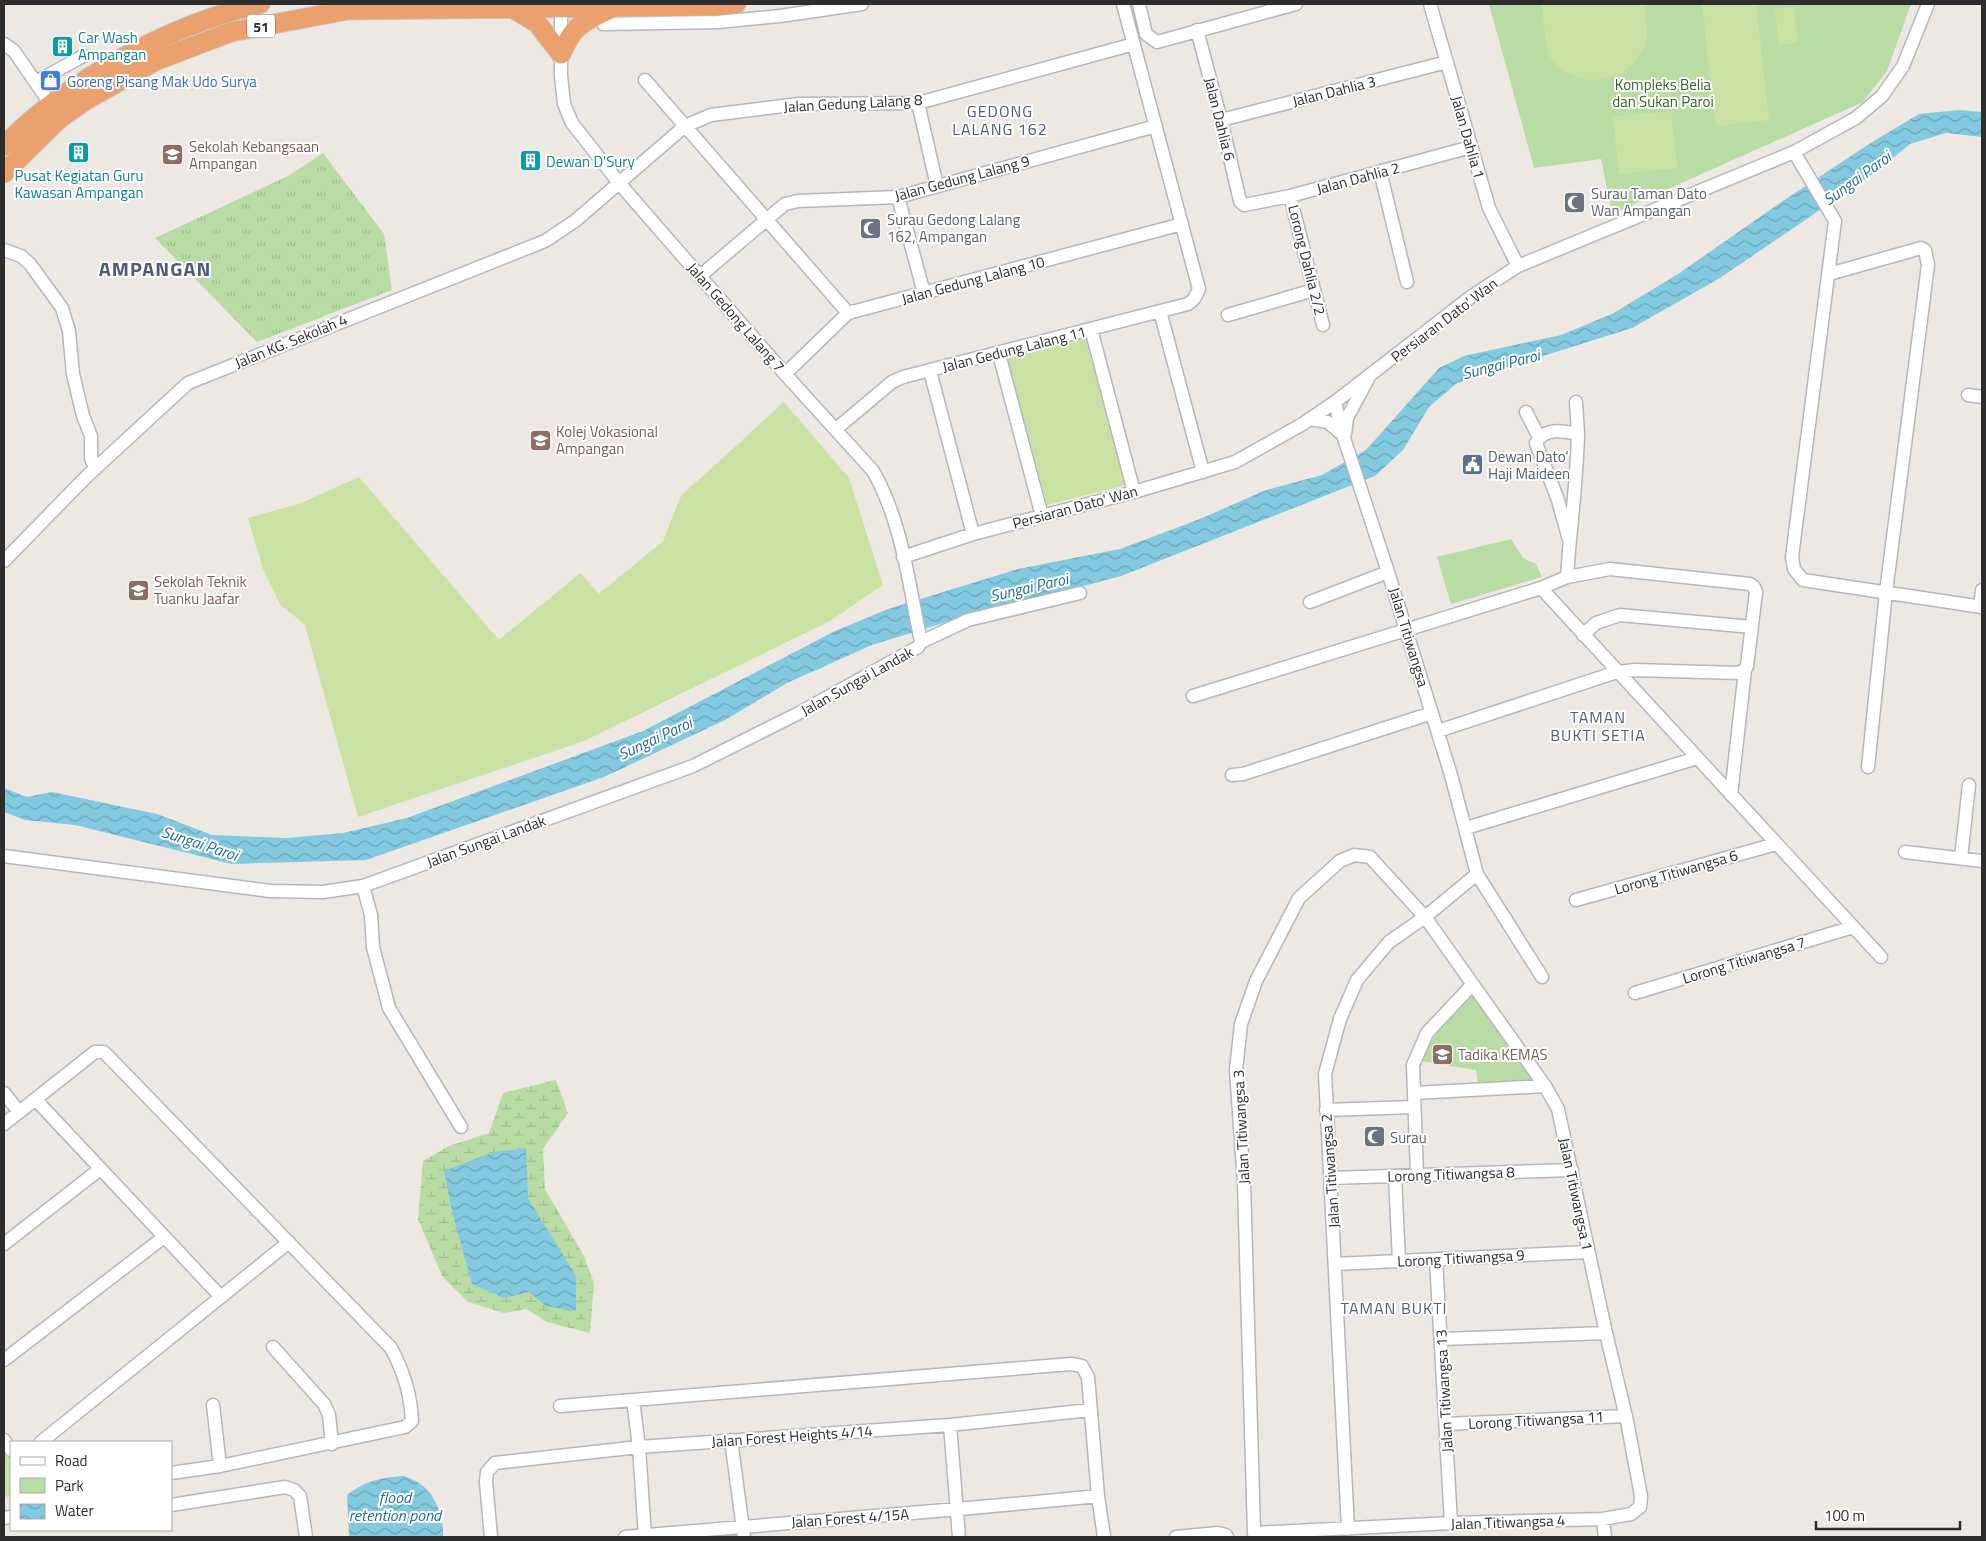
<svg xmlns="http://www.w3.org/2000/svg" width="1986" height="1541" font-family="'Titillium Web',sans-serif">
	<defs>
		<pattern id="grass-tufts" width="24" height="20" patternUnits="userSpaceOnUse" patternTransform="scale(1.25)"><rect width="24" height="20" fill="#b9dca5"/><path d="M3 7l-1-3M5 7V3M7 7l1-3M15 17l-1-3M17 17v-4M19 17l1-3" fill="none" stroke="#9fbd8e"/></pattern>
		<pattern id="wetland-marsh" width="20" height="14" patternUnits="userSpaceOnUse" patternTransform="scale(1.25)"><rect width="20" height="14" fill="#b9dca5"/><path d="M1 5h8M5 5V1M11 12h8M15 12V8" fill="none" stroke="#9fbd8e"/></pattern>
		<pattern id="water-waves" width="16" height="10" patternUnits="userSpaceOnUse" patternTransform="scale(1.25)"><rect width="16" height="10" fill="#83cae1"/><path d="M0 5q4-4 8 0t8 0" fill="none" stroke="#6ca4b7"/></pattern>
	</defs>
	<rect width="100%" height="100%" fill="#ede8e2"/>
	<path fill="url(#grass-tufts)" d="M 323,153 L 384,234 L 392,290 L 257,342 L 155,238 L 288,176 Z"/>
	<path fill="url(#wetland-marsh)" d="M 556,1080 L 568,1113 L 543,1149 L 545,1189 L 584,1256 L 594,1283 L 590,1333 L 547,1322 L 526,1309 L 504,1313 L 468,1302 L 442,1276 L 418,1219 L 423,1161 L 449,1146 L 489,1133 L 503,1093 Z"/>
	<path fill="#b9dca5" d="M 1489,4 L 1911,4 L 1887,71 L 1863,102 L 1612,214 L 1601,159 L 1534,168 Z
		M 1511,539 L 1523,558 L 1536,564 L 1542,577 L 1451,604 L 1437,557 Z
		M 1472,993 L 1534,1080 L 1478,1084 L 1476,1070 L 1421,1061 L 1438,1030 Z"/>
	<path fill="#c9e2a3" d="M 1542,4 L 1644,4 C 1645,16 1649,33 1645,46 C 1644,49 1641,53 1639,56 C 1625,80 1594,86 1570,74 C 1563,71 1556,66 1552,60 C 1544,47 1544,19 1542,4 Z
		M 1702,4 L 1756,4 L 1769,120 L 1716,126 Z
		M 1794,7 L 1798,42 L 1779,45 L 1775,9 Z
		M 1671,111 L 1677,168 L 1619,174 L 1613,117 Z
		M 1085,336 L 1125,485 L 1047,505 L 1007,357 Z
		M 784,402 L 849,478 L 883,585 L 830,621 L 584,741 L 358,817 L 305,625 L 280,604 L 263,569 L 248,518 L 301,503 L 359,477 L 499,640 L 580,573 L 599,594 L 663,541 L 681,496 Z
		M 4,1447 L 11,1457 L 11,1496 L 4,1497 Z"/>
	<path fill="url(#water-waves)" d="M 1959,110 L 1982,112 L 1982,137 L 1946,133 L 1910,144 L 1877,171 L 1720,278 L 1632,328 L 1457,383 L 1429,407 L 1403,450 L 1375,476 L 1121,576 L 943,623 L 872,645 L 787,683 L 725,720 L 604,777 L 366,860 L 232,864 L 75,825 L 25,820 L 4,812 L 4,788 L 27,797 L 52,792 L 157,814 L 212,835 L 287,838 L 343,833 L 407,818 L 643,731 L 835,631 L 888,609 L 1018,569 L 1120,549 L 1200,519 L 1266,490 L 1322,475 L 1366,450 L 1439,368 L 1464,356 L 1561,335 L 1612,314 L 1678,274 L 1783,201 L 1869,144 L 1919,114 Z
		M 526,1148 L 528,1198 L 576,1276 L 576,1311 L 546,1306 L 529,1292 L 504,1298 L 472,1284 L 452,1211 L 444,1171 L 494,1152 Z
		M 404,1476 C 409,1478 415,1480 419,1483 C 436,1494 444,1518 443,1537 L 349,1537 L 347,1495 C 364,1481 383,1477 404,1476 Z"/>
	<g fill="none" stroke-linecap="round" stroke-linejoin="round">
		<defs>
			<path id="minor" d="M 1139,4 L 1146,34 L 1157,42 L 1296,4
				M 1430,4 L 1489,208 L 1518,266
				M 603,24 L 718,22 L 780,16 L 862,4
				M 1197,30 L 1221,120 L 1240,201 L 1244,205 L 1290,196 L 1471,147
				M 4,44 L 14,51 L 51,105
				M 645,80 L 848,313
				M 36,82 L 83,56
				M 918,103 L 937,186
				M 1221,120 L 1447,62
				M 1794,152 L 1835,221 L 1792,557 L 1794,569 L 1803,580 L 1982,607
				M 1380,171 L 1407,282
				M 1290,196 L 1323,325
				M 898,197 L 924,293
				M 4,250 L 21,256 L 30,264 L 62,308 L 69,331 L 73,374 L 83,416 L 91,436 L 91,458 L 95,468
				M 1829,274 L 1921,248 L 1925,250 L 1928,265 L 1886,592 L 1868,767
				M 700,276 L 785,204 L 798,201 L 898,197 L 1156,126
				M 1160,311 L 1203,472
				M 1228,315 L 1314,290
				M 1091,329 L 1134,492
				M 999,354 L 1042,516
				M 930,371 L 973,534
				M 785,374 L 848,313 L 1182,224
				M 1968,395 L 1982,397
				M 1335,402 L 1343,435 L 1388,572 L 1451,775 L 1477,874 L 1542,977
				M 1576,402 L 1578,434
				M 1526,412 L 1539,437
				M 1309,419 L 1328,422 L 1343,435
				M 836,429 L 892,382 L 903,377 L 1188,304 L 1194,299 L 1199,289 L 1123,4
				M 1345,434 L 1347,418 L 1368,379
				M 903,557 L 973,534 L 1134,492 L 1235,462 L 1301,425 L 1335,402 L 1472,296 L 1518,266 L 1794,152 L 1856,118 L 1882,96 L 1903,66 L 1928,4
				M 4,561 L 86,477 L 188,383 L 545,241 L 575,221 L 685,126 L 711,115 L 799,104 L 918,103 L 1134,44
				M 1567,577 C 1570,529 1577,482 1578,434 C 1564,431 1544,427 1536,443 L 1558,500 L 1569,540
				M 1541,588 L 1881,957
				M 1310,602 L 1388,572
				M 1980,607 L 1982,590
				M 1583,635 L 1596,623 L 1620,615 L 1752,627
				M 921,642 L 968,620 L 1080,593
				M 1193,696 L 1541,588 L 1567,577 L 1610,569 L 1750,584 L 1754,587 L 1756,592 L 1747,666 L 1745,670 L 1738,673 L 1635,670 L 1617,672 L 1438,731
				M 1232,775 L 1243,774 L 1432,713
				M 1731,795 L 1745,670
				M 1466,828 L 1697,758
				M 1905,852 L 1982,861
				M 4,856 L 270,891 L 323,892 L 363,886 L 693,766 L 799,713 L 918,647 L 921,642 C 909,585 902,521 873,471 L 785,374 L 619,183 L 572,123 L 564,104 L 561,76 L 561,4
				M 1961,858 L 1969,785
				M 363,886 L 371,915 L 373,947 L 389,1008 L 461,1127
				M 1576,900 L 1776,844
				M 1635,993 L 1853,927
				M 4,1093 L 19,1112
				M 1414,1093 L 1545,1086
				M 36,1100 L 221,1297
				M 1326,1110 L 1414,1107
				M 4,1124 L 95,1052 L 104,1052 L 391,1348 C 403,1370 411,1395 412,1421 L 405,1427 L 220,1466 L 171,1473
				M 1417,1175 L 1413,1065 L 1427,1033 L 1472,985
				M 1395,1176 L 1399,1261
				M 1331,1178 L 1572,1170
				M 4,1244 L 100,1169
				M 1436,1260 L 1451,1523
				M 1335,1264 L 1588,1252
				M 1441,1339 L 1606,1333
				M 273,1347 L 324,1404 L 329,1415 L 332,1444
				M 4,1360 L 164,1237
				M 633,1400 L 639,1447 L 645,1537
				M 213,1405 L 220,1466
				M 560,1406 L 1071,1364 L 1082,1366 L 1088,1377 L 1098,1496 L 1104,1537
				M 1446,1424 L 1626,1416
				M 950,1425 L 959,1537
				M 4,1440 L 11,1450
				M 731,1440 L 744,1537
				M 41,1442 L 289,1242
				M 171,1505 L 285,1487 L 294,1490 L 300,1496 L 306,1537
				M 4,1518 L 11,1517
				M 1603,1519 L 1605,1537
				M 1348,1529 L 1325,1074 L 1340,1019 L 1357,980 L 1389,942 L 1425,917 L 1477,874
				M 1254,1533 L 1451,1523 L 1603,1519 L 1631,1514 L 1640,1507 L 1641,1496 L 1627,1421 L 1606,1333 L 1558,1109 L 1545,1086 L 1425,917 L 1370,857 L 1354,855 L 1340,861 L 1299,898 L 1256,981 L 1241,1024 L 1236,1070 L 1244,1183 L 1254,1533 L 1255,1537
				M 491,1537 L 486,1482 L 487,1472 L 495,1463 L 639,1447 L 950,1425 L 1090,1410
				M 625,1537 C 782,1523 940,1512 1098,1496
				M 1176,1537 L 1218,1533 L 1226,1535 L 1227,1537"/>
			<path id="highway" d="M 512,8 L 537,23 L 561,54 C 574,24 582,23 610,9
				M 4,146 C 68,80 171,24 260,4
				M 4,173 L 59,119 L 86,100 L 155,61 L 231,32 L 348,10 L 715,6 L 736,4"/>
		</defs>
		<use href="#minor" stroke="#b5b7bf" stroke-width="15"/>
		<use href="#highway" stroke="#c8c8c8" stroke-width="21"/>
		<use href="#minor" stroke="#fff" stroke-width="12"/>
		<use href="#highway" stroke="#eba16e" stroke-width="19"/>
	</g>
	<defs>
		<symbol id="building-square" viewBox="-11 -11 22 22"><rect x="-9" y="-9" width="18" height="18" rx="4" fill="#0f9aa8" stroke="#fff"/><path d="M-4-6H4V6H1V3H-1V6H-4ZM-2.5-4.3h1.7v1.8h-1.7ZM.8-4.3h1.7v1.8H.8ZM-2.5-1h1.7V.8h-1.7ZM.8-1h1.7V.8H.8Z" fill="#fff"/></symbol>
		<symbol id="shop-square" viewBox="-11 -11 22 22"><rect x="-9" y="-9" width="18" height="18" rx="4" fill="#3f7fe0" stroke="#fff"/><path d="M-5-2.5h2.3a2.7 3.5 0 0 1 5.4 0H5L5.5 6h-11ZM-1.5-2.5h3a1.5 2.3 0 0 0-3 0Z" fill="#fff"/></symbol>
		<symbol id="school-square" viewBox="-11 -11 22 22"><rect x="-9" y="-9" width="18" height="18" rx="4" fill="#8d6e63" stroke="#fff"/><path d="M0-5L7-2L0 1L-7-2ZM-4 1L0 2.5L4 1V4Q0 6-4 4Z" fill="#fff"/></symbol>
		<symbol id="mosque-square" viewBox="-11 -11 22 22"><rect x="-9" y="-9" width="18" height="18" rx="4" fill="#6b7280" stroke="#fff"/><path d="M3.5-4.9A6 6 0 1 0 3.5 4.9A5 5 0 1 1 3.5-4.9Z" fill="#fff"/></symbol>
		<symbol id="civic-square" viewBox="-11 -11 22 22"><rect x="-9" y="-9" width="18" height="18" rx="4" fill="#5c6f8a" stroke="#fff"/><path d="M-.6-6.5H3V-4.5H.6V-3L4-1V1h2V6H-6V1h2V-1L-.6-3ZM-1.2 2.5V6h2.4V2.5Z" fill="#fff"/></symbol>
	</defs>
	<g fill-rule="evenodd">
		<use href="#building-square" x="50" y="34" width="25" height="25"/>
		<use href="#shop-square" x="38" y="68" width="25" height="25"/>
		<use href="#building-square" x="66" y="140" width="25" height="25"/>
		<use href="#school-square" x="160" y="142" width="25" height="25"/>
		<use href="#building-square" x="518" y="148" width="25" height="25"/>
		<use href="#mosque-square" x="1562" y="190" width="25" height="25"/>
		<use href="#mosque-square" x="858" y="216" width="25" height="25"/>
		<use href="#school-square" x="528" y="428" width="25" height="25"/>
		<use href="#civic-square" x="1460" y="452" width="25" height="25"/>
		<use href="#school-square" x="126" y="578" width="25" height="25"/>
		<use href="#school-square" x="1430" y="1042" width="25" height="25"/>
		<use href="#mosque-square" x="1362" y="1124" width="25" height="25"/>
	</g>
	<g text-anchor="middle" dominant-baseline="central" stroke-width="4" stroke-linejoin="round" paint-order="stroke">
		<rect fill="#fff" stroke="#6c6c6c" stroke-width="1" x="247" y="14.5" width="28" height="23" rx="4"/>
		<g font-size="14" font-weight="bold" fill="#2d2d2d">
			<text x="261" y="26">51</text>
		</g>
		<g font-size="15" fill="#0d838f" stroke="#fff" text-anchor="start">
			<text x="78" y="37">Car Wash<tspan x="78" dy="17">Ampangan</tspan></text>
			<text x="546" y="161">Dewan D'Sury</text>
			<text x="79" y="175" text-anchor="middle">Pusat Kegiatan Guru<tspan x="79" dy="17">Kawasan Ampangan</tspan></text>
		</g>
		<g font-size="15" fill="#366cbe" stroke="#fff" text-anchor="start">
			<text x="67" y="81">Goreng Pisang Mak Udo Surya</text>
		</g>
		<g font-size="15" fill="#336325" stroke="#fff">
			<text x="1663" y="84">Kompleks Belia<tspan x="1663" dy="17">dan Sukan Paroi</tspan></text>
		</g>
		<g font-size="15" fill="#2d2d2d" stroke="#fff">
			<text transform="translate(1334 91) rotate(-14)">Jalan Dahlia 3</text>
			<text transform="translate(853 103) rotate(-3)">Jalan Gedung Lalang 8</text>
			<text transform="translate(1220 119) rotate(76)">Jalan Dahlia 6</text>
			<text transform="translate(1468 137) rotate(74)">Jalan Dahlia 1</text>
			<text transform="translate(962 178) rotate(-15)">Jalan Gedung Lalang 9</text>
			<text transform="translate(1358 178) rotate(-15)">Jalan Dahlia 2</text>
			<text transform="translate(1307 260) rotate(76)">Lorong Dahlia 2/2</text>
			<text transform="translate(973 280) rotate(-15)">Jalan Gedung Lalang 10</text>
			<text transform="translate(736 317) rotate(49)">Jalan Gedong Lalang 7</text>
			<text transform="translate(1444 320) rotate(-37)">Persiaran Dato' Wan</text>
			<text transform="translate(291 341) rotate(-22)">Jalan KG. Sekolah 4</text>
			<text transform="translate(1014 349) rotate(-14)">Jalan Gedung Lalang 11</text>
			<text transform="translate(1075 507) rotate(-15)">Persiaran Dato' Wan</text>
			<text transform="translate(1409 637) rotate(73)">Jalan Titiwangsa</text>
			<text transform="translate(857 681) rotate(-29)">Jalan Sungai Landak</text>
			<text transform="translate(486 841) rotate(-20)">Jalan Sungai Landak</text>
			<text transform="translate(1676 872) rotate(-16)">Lorong Titiwangsa 6</text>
			<text transform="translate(1744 960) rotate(-17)">Lorong Titiwangsa 7</text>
			<text transform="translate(1241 1127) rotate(-93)">Jalan Titiwangsa 3</text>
			<text transform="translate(1330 1171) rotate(-94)">Jalan Titiwangsa 2</text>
			<text transform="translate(1451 1174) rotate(-2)">Lorong Titiwangsa 8</text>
			<text transform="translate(1576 1194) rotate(78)">Jalan Titiwangsa 1</text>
			<text transform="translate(1461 1258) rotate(-3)">Lorong Titiwangsa 9</text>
			<text transform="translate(1444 1391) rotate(-93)">Jalan Titiwangsa 13</text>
			<text transform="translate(1536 1420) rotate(-3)">Lorong Titiwangsa 11</text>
			<text transform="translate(792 1436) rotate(-4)">Jalan Forest Heights 4/14</text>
			<text transform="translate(850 1518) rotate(-4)">Jalan Forest 4/15A</text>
			<text transform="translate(1508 1522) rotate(-2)">Jalan Titiwangsa 4</text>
		</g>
		<g font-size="15" fill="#785e54" stroke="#fff" text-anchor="start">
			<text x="189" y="146">Sekolah Kebangsaan<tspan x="189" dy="17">Ampangan</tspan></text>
			<text x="556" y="431">Kolej Vokasional<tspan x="556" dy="17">Ampangan</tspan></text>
			<text x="154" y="581">Sekolah Teknik<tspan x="154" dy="17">Tuanku Jaafar</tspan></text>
			<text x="1458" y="1054">Tadika KEMAS</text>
		</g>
		<g font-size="15" fill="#5b616d" stroke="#fff" text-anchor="start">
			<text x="1591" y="193">Surau Taman Dato<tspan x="1591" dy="17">Wan Ampangan</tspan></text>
			<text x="887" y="219">Surau Gedong Lalang<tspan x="887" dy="17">162, Ampangan</tspan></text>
			<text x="1390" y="1137">Surau</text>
		</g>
		<g font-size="15" fill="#4e5e75" stroke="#fff" text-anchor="start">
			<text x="1488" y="456">Dewan Dato'<tspan x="1488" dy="17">Haji Maideen</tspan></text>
		</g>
		<g font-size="16" letter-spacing="1" fill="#525a79" stroke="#fff">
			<text x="1000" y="111">GEDONG<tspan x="1000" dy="18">LALANG 162</tspan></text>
			<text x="1598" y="717">TAMAN<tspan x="1598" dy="18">BUKTI SETIA</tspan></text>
			<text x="1394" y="1308">TAMAN BUKTI</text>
		</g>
		<g font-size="16" font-style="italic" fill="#1f6c90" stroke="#fff">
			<text transform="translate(1857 178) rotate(-36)">Sungai Paroi</text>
			<text transform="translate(1501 364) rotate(-14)">Sungai Paroi</text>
			<text transform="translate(1029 587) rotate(-13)">Sungai Paroi</text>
			<text transform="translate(655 738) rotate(-25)">Sungai Paroi</text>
			<text transform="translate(200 843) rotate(18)">Sungai Paroi</text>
			<text x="395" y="1497">flood<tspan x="395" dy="18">retention pond</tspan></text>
		</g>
		<g font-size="20" font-weight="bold" letter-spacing="1" fill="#525a79" stroke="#fff">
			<text x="155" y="268">AMPANGAN</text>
		</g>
	</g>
	<rect width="1986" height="1541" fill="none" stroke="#2d2d2d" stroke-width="10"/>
	<rect x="10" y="1441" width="162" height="90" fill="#ffffff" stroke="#ababab"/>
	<rect x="20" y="1457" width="25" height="8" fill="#ffffff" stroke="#ababab"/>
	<text x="55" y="1466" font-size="15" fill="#2d2d2d">Road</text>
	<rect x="20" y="1478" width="25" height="15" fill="#b9dca5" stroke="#ababab"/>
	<text x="55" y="1491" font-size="15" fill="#2d2d2d">Park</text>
	<rect x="20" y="1504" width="25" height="15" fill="url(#water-waves)" stroke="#ababab"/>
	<text x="55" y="1516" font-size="15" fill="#2d2d2d">Water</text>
	<path d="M1816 1521v8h144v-8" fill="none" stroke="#2d2d2d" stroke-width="2.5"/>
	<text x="1824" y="1521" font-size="15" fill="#2d2d2d" stroke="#ffffff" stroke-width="4" paint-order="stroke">100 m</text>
</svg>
